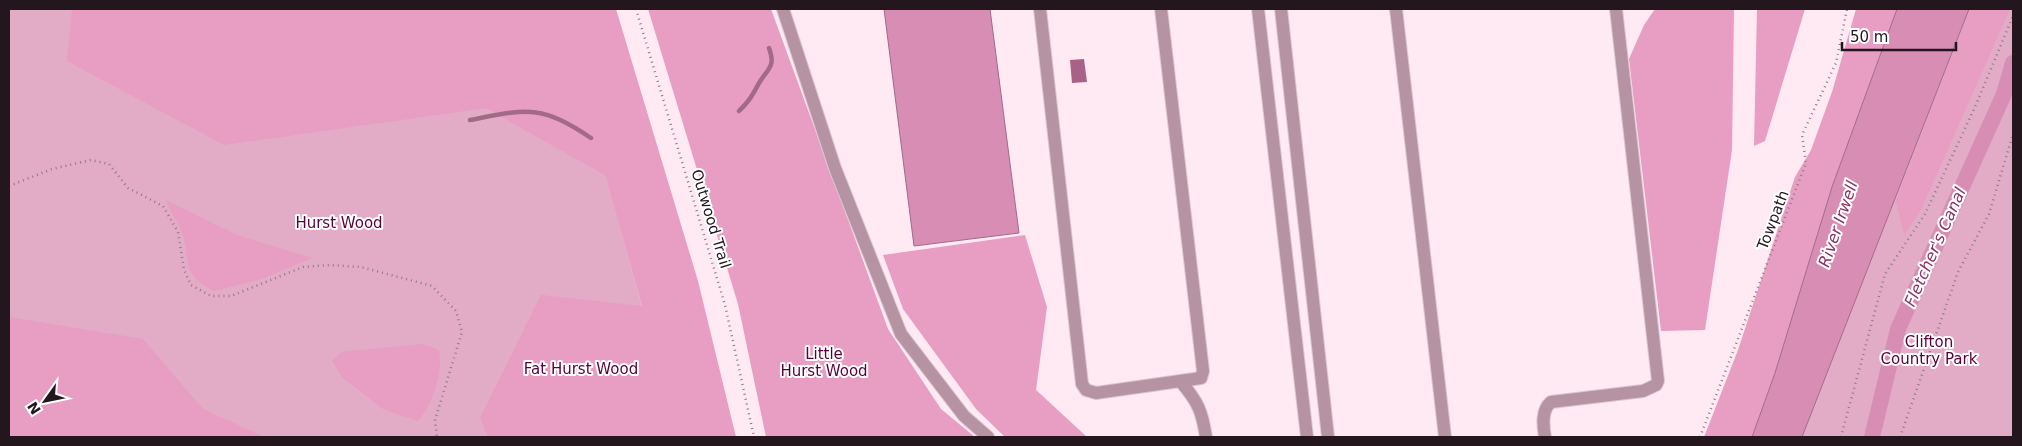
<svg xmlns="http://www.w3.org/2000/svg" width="2022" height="446" font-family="'DejaVu Sans',sans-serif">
	<rect width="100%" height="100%" fill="#ffe9f3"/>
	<path fill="#e2abc6" d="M 9,9 L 559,9 L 642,306 L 670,437 L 9,437 Z
		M 1969,9 L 2013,9 L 2013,437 L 1802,437 Z"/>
	<path fill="#e89dc3" d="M 72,9 L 616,9 L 698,281 L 736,437 L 488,437 L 480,418 L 541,295 L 642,306 L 605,175 L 486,108 L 224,145 L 67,61 Z
		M 648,9 L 771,9 L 888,329 L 941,409 L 975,437 L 766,437 L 738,304 Z
		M 1655,9 L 1734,9 L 1732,150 L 1705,330 L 1661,331 L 1629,59 L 1644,25 Z
		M 1757,9 L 1805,9 L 1765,141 L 1754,146 Z
		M 1856,9 L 1897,9 L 1832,187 L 1775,373 L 1752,437 L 1704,437 L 1738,350 L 1795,177 L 1811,150 L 1832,92 Z
		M 1969,9 L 2010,9 L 1921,210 L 1904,235 L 1896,201 Z
		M 166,200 L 237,235 L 312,258 L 262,279 L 214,291 C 176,270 194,260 180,228 C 176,218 169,210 166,200 Z
		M 1025,235 L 1047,307 L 1036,390 L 1087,437 L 1005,437 L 976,409 L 903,309 L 883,255 Z
		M 9,317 L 143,339 L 203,409 L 264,437 L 9,437 Z
		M 423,344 L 439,350 C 443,372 433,403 418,421 L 383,409 L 342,377 L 332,361 L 341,352 Z"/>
	<path fill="#d88eb4" stroke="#a26a87" d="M 884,9 L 990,9 L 1019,233 L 914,246 Z
		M 1897,9 L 1969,9 L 1802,437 L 1752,437 L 1775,373 L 1832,187 Z"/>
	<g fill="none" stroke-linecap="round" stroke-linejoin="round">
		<path stroke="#a26a87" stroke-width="4.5" d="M 739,111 C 750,100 752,96 759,83 C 768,68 776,67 769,48
			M 470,120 C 527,109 541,104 591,138"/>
		<path stroke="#d88eb4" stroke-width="16" d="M 1872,437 L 1898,329 L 2004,94 L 2013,63"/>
	</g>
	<path fill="#a86287" d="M 1084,59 L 1087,82 L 1072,83 L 1070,60 Z"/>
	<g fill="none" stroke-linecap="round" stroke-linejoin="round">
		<defs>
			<path id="minor" d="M 783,9 L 835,168 L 901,334 L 964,416 L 988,437
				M 1040,9 L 1082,384 L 1086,390 L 1096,393 L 1201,378 L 1203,371 L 1161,9
				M 1258,9 L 1307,437
				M 1281,9 L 1328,437
				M 1396,9 L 1445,437
				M 1181,382 C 1198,402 1202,411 1206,437
				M 1545,437 C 1543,426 1541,410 1551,402 L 1643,391 L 1656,385 L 1658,381 L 1616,9"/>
		</defs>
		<use href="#minor" stroke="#dcc7d1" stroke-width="14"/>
		<path stroke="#8c7c84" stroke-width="2.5" stroke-dasharray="1 4" stroke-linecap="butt" d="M 636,9 L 725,305 L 754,437
			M 9,186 L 52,169 L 91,160 L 109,164 L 128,188 L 163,206 L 178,232 L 184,270 L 191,285 L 211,296 L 231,296 L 303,267 L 330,265 L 361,267 L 432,286 L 456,311 L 462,332 L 435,420 L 437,437
			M 1700,437 L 1806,163 L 1802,135 L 1836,63 L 1847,9
			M 1841,437 L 1885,274 L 1925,214 L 1975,107 L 2013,16
			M 1900,437 L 1958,272 L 1989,214 L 2013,134"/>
		<use href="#minor" stroke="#b593a3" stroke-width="12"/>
	</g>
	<g text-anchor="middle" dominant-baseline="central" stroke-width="4" stroke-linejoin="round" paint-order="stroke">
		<g font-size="15" fill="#23171d" stroke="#fff">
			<text transform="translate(711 219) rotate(73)">Outwood Trail</text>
			<text transform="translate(1773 220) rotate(-69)">Towpath</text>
		</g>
		<g font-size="15" fill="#58003a" stroke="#fff">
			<text x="339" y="223">Hurst Wood</text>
			<text x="1929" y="342">Clifton<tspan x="1929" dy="17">Country Park</tspan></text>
			<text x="824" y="354">Little<tspan x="824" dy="17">Hurst Wood</tspan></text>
			<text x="581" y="369">Fat Hurst Wood</text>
		</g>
		<g font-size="16" font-style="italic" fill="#893264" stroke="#fff">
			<text transform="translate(1838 224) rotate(-71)">River Irwell</text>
			<text transform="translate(1935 247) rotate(-66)">Fletcher's Canal</text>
		</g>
	</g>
	<rect width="2022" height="446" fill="none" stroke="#23171d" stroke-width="20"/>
	<g transform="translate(45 401) rotate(237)" stroke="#ffffff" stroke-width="4" paint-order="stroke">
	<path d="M0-4L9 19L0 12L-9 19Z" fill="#23171d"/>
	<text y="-8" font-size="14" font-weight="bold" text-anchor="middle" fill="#23171d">N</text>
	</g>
	<path d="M1842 42v8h114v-8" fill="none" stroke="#23171d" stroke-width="2.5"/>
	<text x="1850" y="42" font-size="15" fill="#23171d" stroke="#ffffff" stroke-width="4" paint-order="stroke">50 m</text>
</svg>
